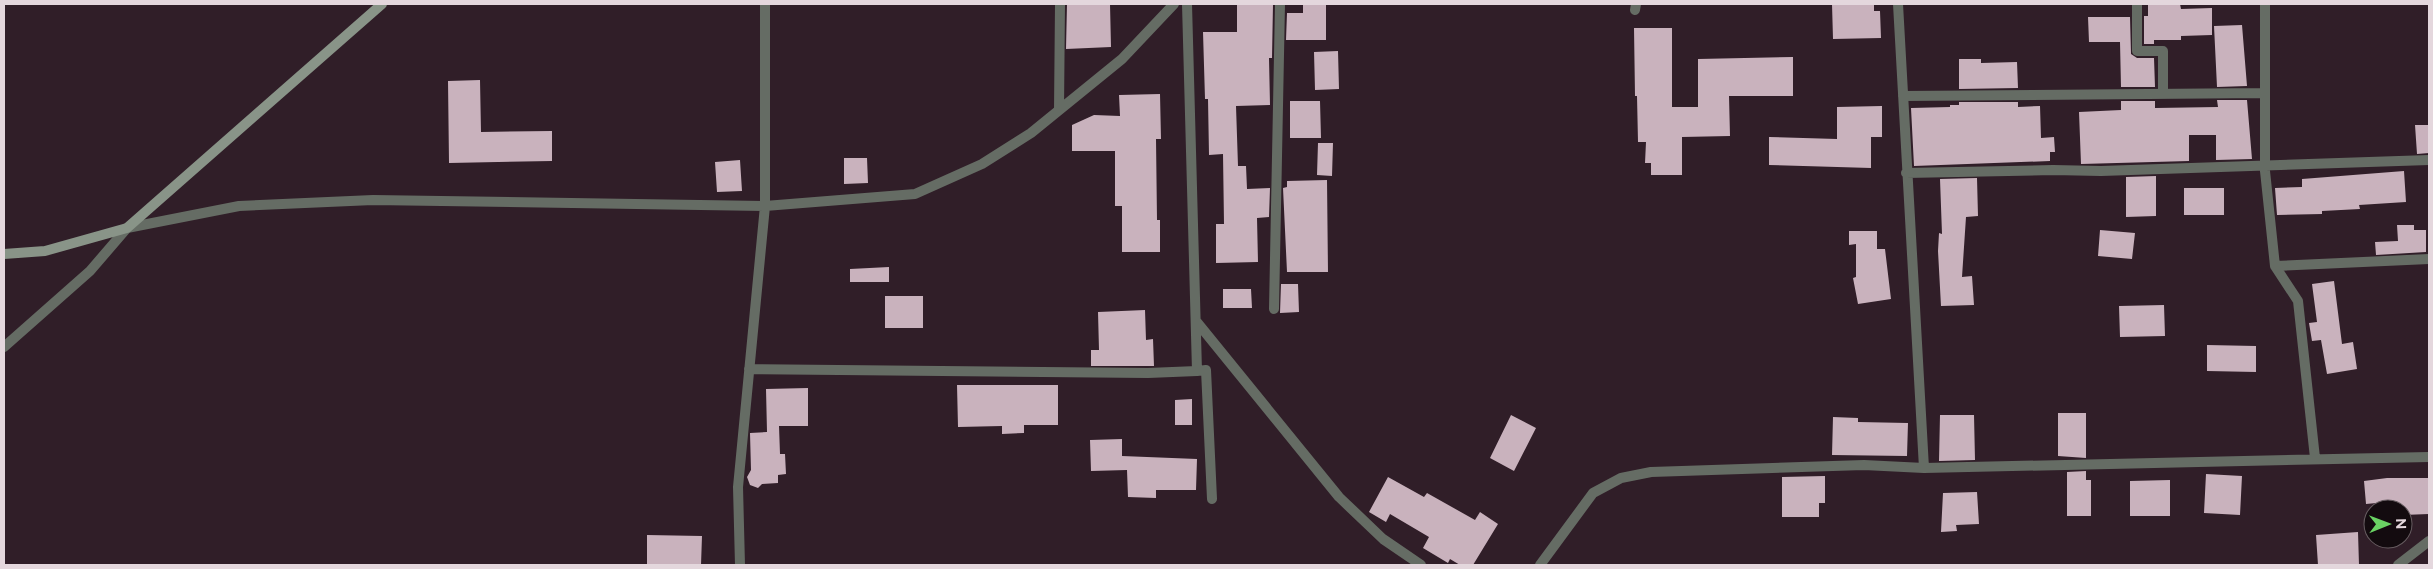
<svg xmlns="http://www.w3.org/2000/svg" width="2433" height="569" font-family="Raleway,sans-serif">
	<rect width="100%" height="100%" fill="#301e28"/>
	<path fill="#c9b2bd" d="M 1067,4 L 1110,4 L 1111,47 L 1066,49 Z
		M 1237,4 L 1273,4 L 1272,58 L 1269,58 L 1270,105 L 1236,106 L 1238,166 L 1246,166 L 1247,189 L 1270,188 L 1269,217 L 1257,218 L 1258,262 L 1216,263 L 1216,224 L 1224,224 L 1223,154 L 1209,155 L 1208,99 L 1205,99 L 1203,32 L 1237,32 Z
		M 1303,4 L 1326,4 L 1326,40 L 1286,40 L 1287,13 L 1303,13 Z
		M 1832,4 L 1874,4 L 1874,11 L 1880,11 L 1881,38 L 1833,39 Z
		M 2148,4 L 2180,4 L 2181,9 L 2212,8 L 2212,35 L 2181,36 L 2181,40 L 2154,40 L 2154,44 L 2144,44 L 2144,16 L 2148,16 Z
		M 2088,17 L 2130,17 L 2131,54 L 2137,58 L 2154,58 L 2155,87 L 2121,87 L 2120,42 L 2089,42 Z
		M 2242,25 L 2247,86 L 2217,87 L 2214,26 Z
		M 1634,28 L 1672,28 L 1672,107 L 1698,107 L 1698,59 L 1793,57 L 1793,96 L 1729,96 L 1730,136 L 1682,137 L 1682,175 L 1651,175 L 1651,163 L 1645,163 L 1646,142 L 1638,142 L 1637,96 L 1635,96 Z
		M 1338,51 L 1339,89 L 1315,90 L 1314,52 Z
		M 1959,59 L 1981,59 L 1981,63 L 2017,62 L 2018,88 L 1959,89 Z
		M 480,80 L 481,132 L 552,131 L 552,161 L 449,163 L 448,81 Z
		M 1160,94 L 1161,139 L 1156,139 L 1157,220 L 1160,220 L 1160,252 L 1122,252 L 1122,206 L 1115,206 L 1115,151 L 1072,151 L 1072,125 L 1094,115 L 1120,116 L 1119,95 Z
		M 2217,100 L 2247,100 L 2252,159 L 2216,160 L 2216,135 L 2189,135 L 2189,161 L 2081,164 L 2079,112 L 2121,110 L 2121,101 L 2155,101 L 2155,108 L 2218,107 Z
		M 1290,101 L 1320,101 L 1321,138 L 1290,138 Z
		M 1959,102 L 2018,102 L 2018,107 L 2040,106 L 2041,138 L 2054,137 L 2055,152 L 2050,152 L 2050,161 L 1914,166 L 1911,108 L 1950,107 L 1950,105 L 1959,105 Z
		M 1882,106 L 1882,137 L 1871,137 L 1871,168 L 1769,165 L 1769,137 L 1837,139 L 1837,107 Z
		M 2415,125 L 2429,125 L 2429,153 L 2417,154 Z
		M 1318,143 L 1333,143 L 1332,176 L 1317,175 Z
		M 844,158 L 867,158 L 868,183 L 844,184 Z
		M 740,160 L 742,191 L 717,192 L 715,162 Z
		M 2404,171 L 2406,202 L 2359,205 L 2360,209 L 2322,211 L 2322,214 L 2277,215 L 2275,188 L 2302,187 L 2302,179 Z
		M 2156,176 L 2156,216 L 2126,217 L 2126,177 Z
		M 1977,178 L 1978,216 L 1966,217 L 1962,277 L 1972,276 L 1974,305 L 1941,306 L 1938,251 L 1939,233 L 1942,234 L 1940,179 Z
		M 1327,180 L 1328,272 L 1287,272 L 1283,188 L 1287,187 L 1287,181 Z
		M 2184,188 L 2224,188 L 2224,215 L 2184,215 Z
		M 2397,225 L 2414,225 L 2414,230 L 2426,230 L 2426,252 L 2376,255 L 2375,242 L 2398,241 Z
		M 2100,230 L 2135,233 L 2132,259 L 2098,256 Z
		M 1849,231 L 1877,231 L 1877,249 L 1885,249 L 1891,299 L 1858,304 L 1853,278 L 1856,277 L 1856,244 L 1849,245 Z
		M 889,267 L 889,282 L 850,282 L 850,269 Z
		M 2334,281 L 2342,344 L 2353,342 L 2357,369 L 2327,374 L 2321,340 L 2312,341 L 2309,323 L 2317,322 L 2312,284 Z
		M 1281,284 L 1298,284 L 1299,312 L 1280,313 Z
		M 1223,289 L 1251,289 L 1252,308 L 1223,308 Z
		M 885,296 L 923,296 L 923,328 L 885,328 Z
		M 2164,305 L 2165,336 L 2120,337 L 2119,306 Z
		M 1145,310 L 1146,340 L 1153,339 L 1154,366 L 1091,366 L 1091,350 L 1099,350 L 1098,312 Z
		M 2207,345 L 2256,346 L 2256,372 L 2207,371 Z
		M 957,385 L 1058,385 L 1058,425 L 1024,425 L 1024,433 L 1002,434 L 1002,426 L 958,427 Z
		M 808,388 L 808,426 L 779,426 L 780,454 L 785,454 L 786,474 L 778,475 L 778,483 L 762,484 L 758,488 L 750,485 L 747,477 L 751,470 L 750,433 L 767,432 L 766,389 Z
		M 1192,399 L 1192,425 L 1175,425 L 1175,400 Z
		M 2058,413 L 2086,413 L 2086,458 L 2058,456 Z
		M 1511,415 L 1536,428 L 1514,471 L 1490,458 Z
		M 1940,415 L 1974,415 L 1975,460 L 1939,461 Z
		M 1833,417 L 1858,418 L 1858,422 L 1908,423 L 1907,456 L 1832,455 Z
		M 1122,439 L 1122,456 L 1197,459 L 1196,490 L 1156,490 L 1156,498 L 1128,497 L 1127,470 L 1091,471 L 1090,440 Z
		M 2086,471 L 2086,480 L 2091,480 L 2091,516 L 2067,516 L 2067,472 Z
		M 2206,474 L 2242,476 L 2240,515 L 2204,513 Z
		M 1825,476 L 1825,503 L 1819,503 L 1819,517 L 1782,517 L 1782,477 Z
		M 1388,477 L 1424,497 L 1427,493 L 1475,520 L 1480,512 L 1498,524 L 1473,565 L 1460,565 L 1450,559 L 1448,563 L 1423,548 L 1429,537 L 1390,514 L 1386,522 L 1369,512 Z
		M 2387,478 L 2429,478 L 2429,514 L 2403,515 L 2403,509 L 2397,509 L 2397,501 L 2366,504 L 2364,481 Z
		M 2170,480 L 2170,516 L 2130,516 L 2130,481 Z
		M 1977,492 L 1979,524 L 1956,525 L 1957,531 L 1941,532 L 1943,493 Z
		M 2358,532 L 2359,565 L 2318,565 L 2316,535 Z
		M 647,535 L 702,536 L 701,565 L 647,565 Z"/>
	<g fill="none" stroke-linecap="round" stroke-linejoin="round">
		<path stroke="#656c64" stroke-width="10" d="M 1898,4 L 1924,468
			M 2137,4 L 2137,51 L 2163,51 L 2163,94
			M 2265,4 L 2265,171 L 2275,266 L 2298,301 L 2315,458
			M 1635,10 L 1636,4
			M 1903,96 L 2264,93
			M 1059,110 L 1060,4
			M 1906,173 L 2053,170 L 2101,171 L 2429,160
			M 2275,266 L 2429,259
			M 1274,309 L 1280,4
			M 1196,321 L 1339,497 L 1383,539 L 1421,565
			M 4,347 L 90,271 L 127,228 L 239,206 L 373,200 L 765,206 L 915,194 L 982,164 L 1031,133 L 1122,59 L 1174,4
			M 749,369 L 1148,373 L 1197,371 L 1187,4
			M 1197,371 L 1206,370 L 1212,499
			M 740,565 L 738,487 L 765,206 L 765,4
			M 1540,565 L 1593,493 L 1621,478 L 1651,472 L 1864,465 L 1924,468 L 2429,457
			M 2398,565 L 2429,541"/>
		<path stroke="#899488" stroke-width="10" d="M 4,254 L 45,251 L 127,228 L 382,4"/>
	</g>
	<rect width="2433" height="569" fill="none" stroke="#e4d7dd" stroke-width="10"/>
	<g transform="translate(2388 524) rotate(89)"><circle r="24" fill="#130b0f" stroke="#675d61"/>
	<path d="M0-4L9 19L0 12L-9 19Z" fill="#6ad364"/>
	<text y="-8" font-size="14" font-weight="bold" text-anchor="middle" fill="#e4d7dd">N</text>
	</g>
</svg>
